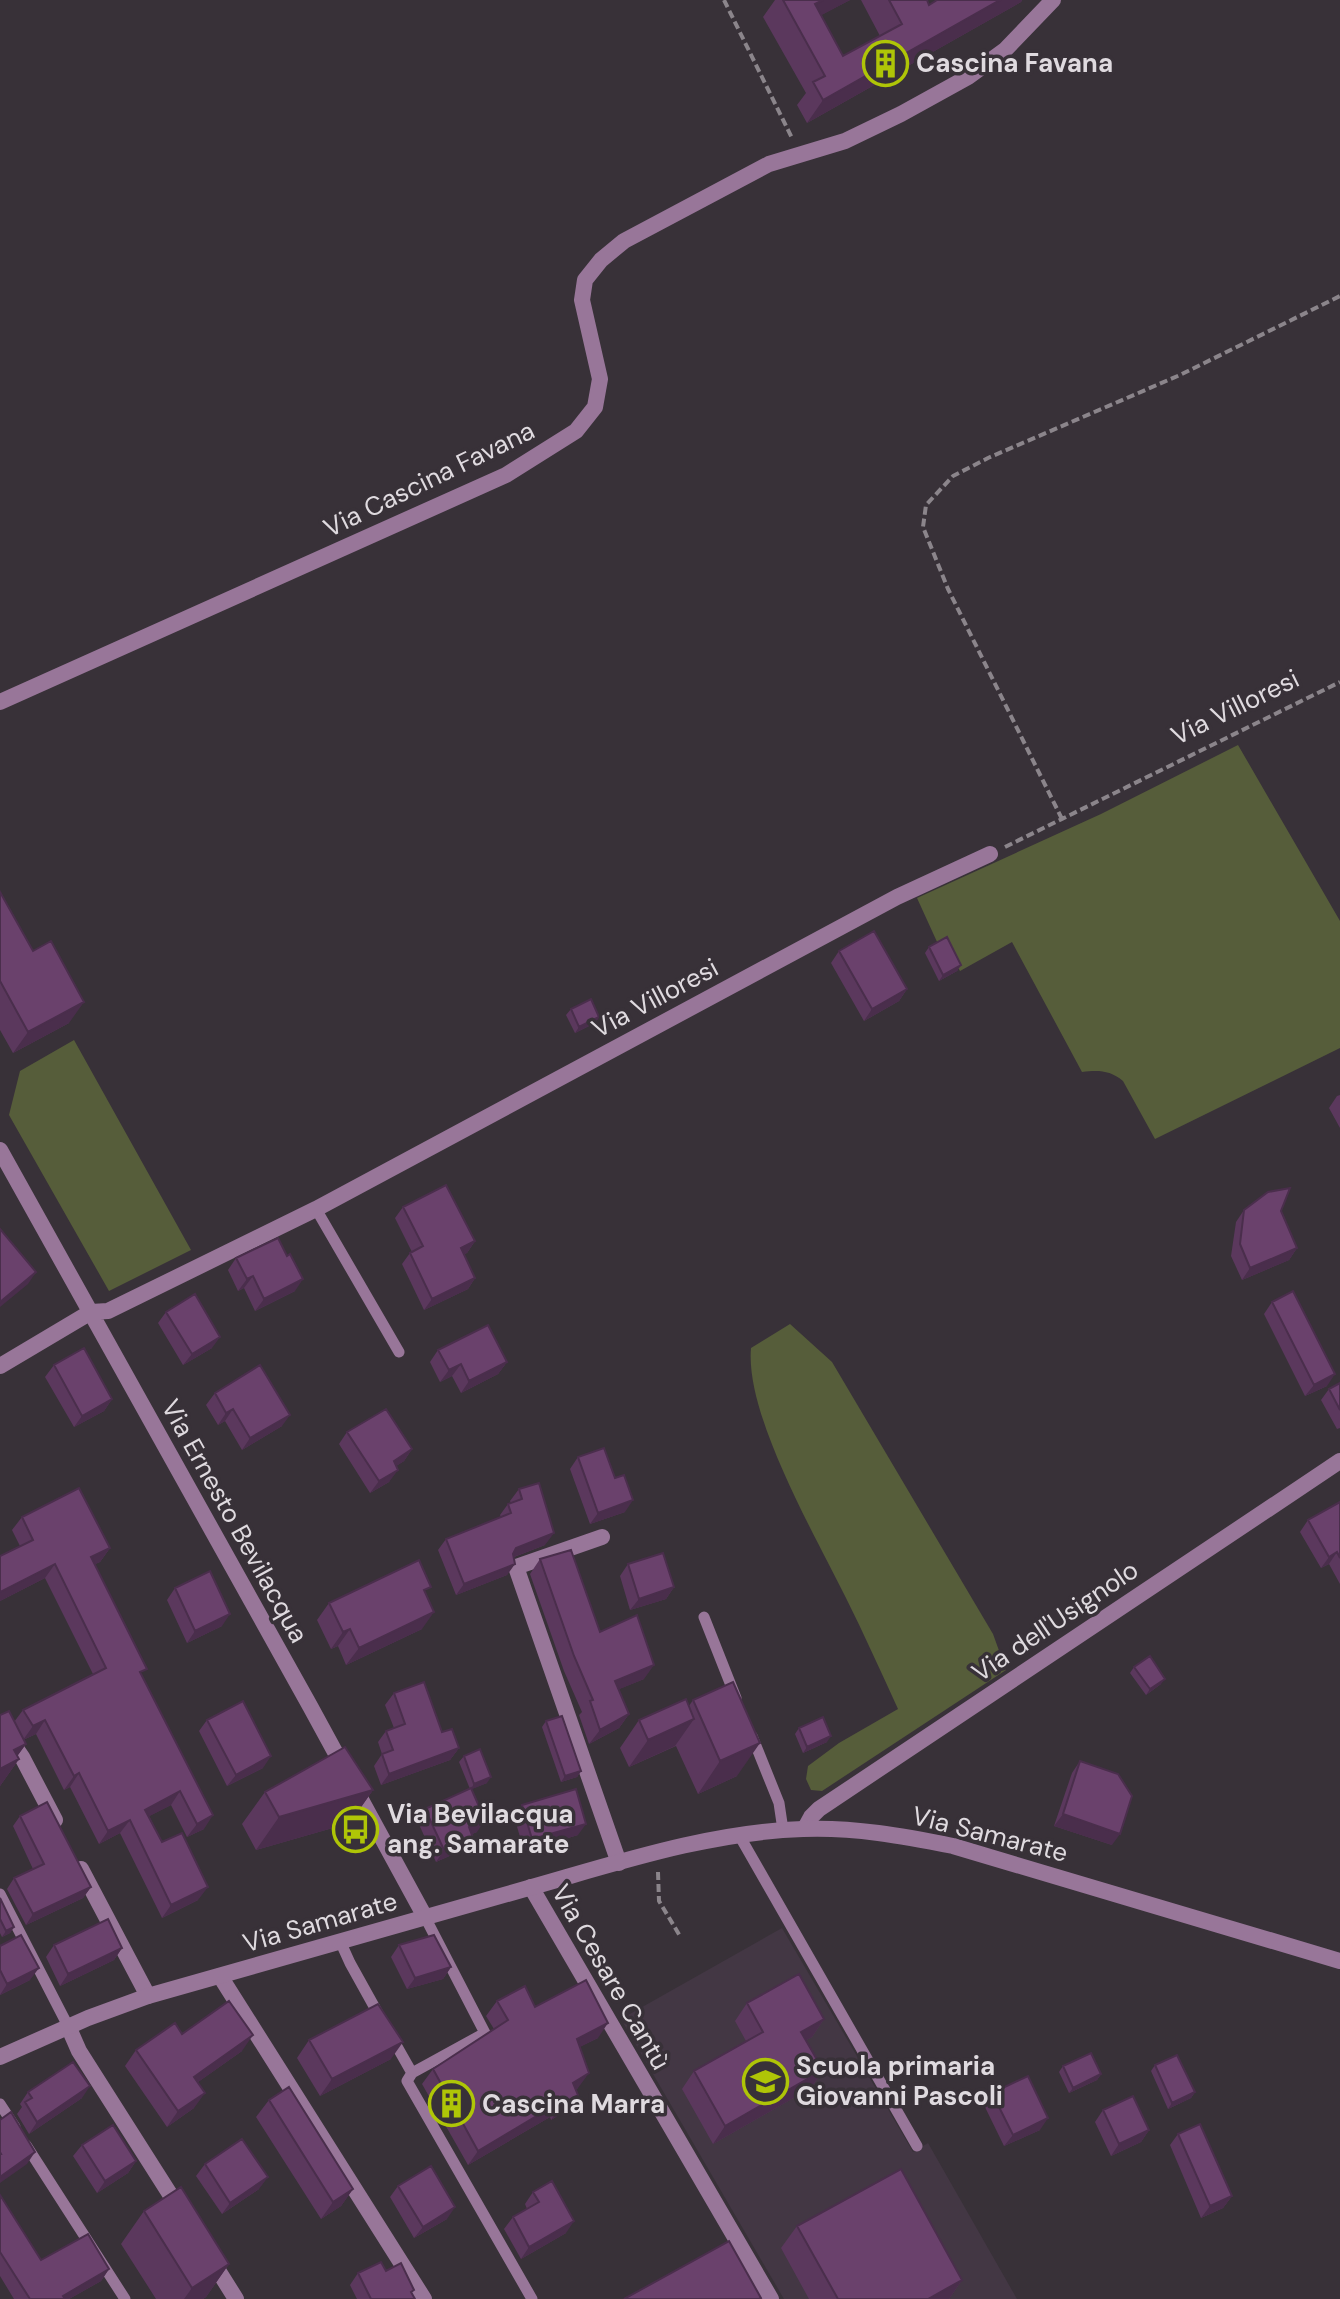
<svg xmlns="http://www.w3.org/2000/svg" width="1340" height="2299" font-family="'DM Sans',sans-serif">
	<rect width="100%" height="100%" fill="#383138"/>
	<path fill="#433744" d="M 782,1928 L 913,2152 L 928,2143 L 1017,2299 L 784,2299 L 621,2019 Z"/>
	<path fill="#565d3a" d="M 1238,745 L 1340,921 L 1340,1048 L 1155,1139 L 1123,1081 C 1110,1070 1098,1070 1082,1072 L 1012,942 L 960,971 L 945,943 L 938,944 L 917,898 L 1101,814 Z
		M 74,1040 L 191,1250 L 109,1291 L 9,1115 L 20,1071 Z
		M 790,1324 L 832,1362 L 993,1634 L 1006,1670 L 822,1791 L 811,1790 L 806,1779 L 808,1766 L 839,1743 L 898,1709 C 881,1672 864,1634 846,1598 C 815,1535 745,1415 751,1348 Z"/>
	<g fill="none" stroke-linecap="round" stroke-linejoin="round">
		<path stroke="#8b858b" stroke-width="4" stroke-dasharray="8 4" stroke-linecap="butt" d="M 724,0 L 792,138
			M 1062,819 L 948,589 L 923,527 L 926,505 L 953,476 L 988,458 L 1180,375 L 1340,296
			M 1005,847 L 1340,682
			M 658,1872 L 659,1901 L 680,1936"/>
		<path stroke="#987699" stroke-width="11" d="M 316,1209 L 399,1352
			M 704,1617 L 736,1698
			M 752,1736 L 779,1803 L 783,1830
			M 739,1835 L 917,2146
			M 0,1894 L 68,2026
			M 340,1941 L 350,1963 L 380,2017
			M 391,2036 L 412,2073 L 407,2081 L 532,2299
			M 412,2073 L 485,2033 L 425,1917
			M 0,2104 L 15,2127
			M 26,2145 L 125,2299"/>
		<path stroke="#987699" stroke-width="16" d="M 0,702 L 506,475 L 576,431 L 595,407 L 600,379 L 582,300 L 585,280 L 601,260 L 624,241 L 769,164 L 845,141 L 901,114 L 968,77 L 1005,50 L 1053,0
			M 0,1150 L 310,1706 L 425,1917
			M 0,1366 L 91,1312 L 108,1311 L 316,1209 L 897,897 L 990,854
			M 602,1537 L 516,1567 L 619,1863
			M 0,1725 L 22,1757 L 55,1820
			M 805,1828 L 811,1817 L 819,1809 L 1340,1461
			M 81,1869 L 148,1996
			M 531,1887 L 771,2299
			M 220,1976 L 424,2299
			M 68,2026 L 79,2051 L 180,2210
			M 209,2256 L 236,2299"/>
		<path stroke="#987699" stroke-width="16" d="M 0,2057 L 88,2018 L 148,1996 C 276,1959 404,1923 532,1887 C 620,1862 711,1832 803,1829 C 854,1827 903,1836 953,1846 L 1340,1961"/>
	</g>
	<path fill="#5b385d" d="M 775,0 L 850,0 L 821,15 L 843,56 L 880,36 L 861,0 L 927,0 L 929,5 L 937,0 L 1022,0 L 1021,2 L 807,123 L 797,105 L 806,93 L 763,17 Z
		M 0,892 L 69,1023 L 13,1053 L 0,1030 Z
		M 929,947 L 961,965 L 957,971 L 939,981 L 925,953 Z
		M 839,951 L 907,989 L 899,1001 L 864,1021 L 831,963 Z
		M 571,1009 L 599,1017 L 595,1023 L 575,1033 L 566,1015 Z
		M 1340,1095 L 1340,1128 L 1329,1108 L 1337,1096 Z
		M 403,1207 L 475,1241 L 467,1253 L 464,1254 L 475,1278 L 468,1289 L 424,1310 L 402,1264 L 410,1253 L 412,1252 L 395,1218 Z
		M 1244,1210 L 1281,1211 L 1297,1248 L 1289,1260 L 1242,1280 L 1231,1256 L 1236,1222 Z
		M 236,1258 L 295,1291 L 255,1311 L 244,1288 L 238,1291 L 228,1270 Z
		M 1272,1302 L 1327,1386 L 1305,1396 L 1264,1314 Z
		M 166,1312 L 212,1348 L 183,1365 L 158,1323 Z
		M 438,1350 L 507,1362 L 498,1374 L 461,1393 L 452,1376 L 440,1382 L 430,1362 Z
		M 54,1365 L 112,1399 L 104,1411 L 74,1427 L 45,1377 Z
		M 1340,1383 L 1340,1428 L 1337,1429 L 1321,1400 L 1329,1389 Z
		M 215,1393 L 282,1426 L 242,1450 L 225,1421 L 218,1425 L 206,1405 Z
		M 347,1432 L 412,1449 L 404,1461 L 396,1466 L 389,1482 L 370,1493 L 339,1444 Z
		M 578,1457 L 615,1478 L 625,1512 L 590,1524 L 570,1469 Z
		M 519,1489 L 545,1545 L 514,1557 L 507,1575 L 456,1595 L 438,1550 L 446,1539 L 501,1517 L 500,1515 L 508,1504 L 511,1503 L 510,1501 Z
		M 1340,1502 L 1340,1584 L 1329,1564 L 1321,1568 L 1300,1532 L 1308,1520 Z
		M 22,1517 L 110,1548 L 100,1562 L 95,1564 L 204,1829 L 187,1837 L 171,1805 L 149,1816 L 162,1842 L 198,1900 L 162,1918 L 120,1833 L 99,1844 L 70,1787 L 64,1790 L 36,1734 L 23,1740 L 26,1744 L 17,1756 L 19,1759 L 0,1786 L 0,1715 L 14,1722 L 23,1710 L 93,1674 L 45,1578 L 0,1601 L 0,1556 L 20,1546 L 12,1530 Z
		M 540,1559 L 600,1632 L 644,1679 L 619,1689 L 629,1714 L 619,1728 L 589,1744 L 579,1715 L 582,1712 L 564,1671 L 530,1574 Z
		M 628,1564 L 674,1587 L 666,1599 L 630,1610 L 620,1576 Z
		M 175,1588 L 222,1626 L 187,1643 L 167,1600 Z
		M 426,1594 L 422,1629 L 346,1665 L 338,1646 L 331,1649 L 317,1620 L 329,1603 Z
		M 1134,1667 L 1161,1684 L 1146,1695 L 1130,1673 Z
		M 394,1693 L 442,1732 L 459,1748 L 450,1760 L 381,1785 L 374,1766 L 382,1754 L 378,1742 L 386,1731 L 394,1728 L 385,1705 Z
		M 693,1700 L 737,1776 L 698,1794 L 676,1746 L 629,1767 L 620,1748 L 639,1720 L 689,1706 Z
		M 207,1720 L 263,1768 L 227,1786 L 199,1731 Z
		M 546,1721 L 581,1771 L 577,1777 L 561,1782 L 542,1727 Z
		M 799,1728 L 827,1742 L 803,1753 L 795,1734 Z
		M 464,1756 L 487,1783 L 471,1789 L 477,1832 L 472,1834 L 473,1838 L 465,1849 L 436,1862 L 417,1820 L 425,1809 L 470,1789 L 459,1762 Z
		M 1080,1761 L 1112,1845 L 1054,1826 L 1072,1773 Z
		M 373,1790 L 350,1823 L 256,1850 L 242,1824 L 265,1792 Z
		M 522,1805 L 578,1835 L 524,1851 L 514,1816 Z
		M 20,1816 L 91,1887 L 83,1898 L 26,1925 L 7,1889 L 14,1878 L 33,1869 L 13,1826 Z
		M 0,1898 L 14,1927 L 10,1933 L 2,1937 L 0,1933 Z
		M 54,1945 L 122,1948 L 114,1960 L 60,1986 L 46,1957 Z
		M 399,1945 L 451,1967 L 443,1979 L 407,1989 L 391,1957 Z
		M 0,1946 L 30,1980 L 0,1995 Z
		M 497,2001 L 535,2007 L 598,2038 L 579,2047 L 578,2088 L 575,2090 L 578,2095 L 567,2110 L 551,2120 L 550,2117 L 468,2165 L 422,2084 L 433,2069 L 494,2029 L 486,2016 Z
		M 747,2003 L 824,2019 L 812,2037 L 806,2040 L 823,2070 L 811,2088 L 713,2144 L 682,2089 L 694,2071 L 746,2041 L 735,2021 Z
		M 182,2034 L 242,2051 L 198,2082 L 194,2108 L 167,2127 L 125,2066 L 136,2050 Z
		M 309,2040 L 391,2059 L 320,2096 L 297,2058 Z
		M 1155,2065 L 1195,2092 L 1191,2098 L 1168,2109 L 1151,2071 Z
		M 1063,2066 L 1101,2074 L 1097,2080 L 1069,2093 L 1059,2072 Z
		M 28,2092 L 82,2098 L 29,2134 L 17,2114 L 22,2107 L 20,2104 Z
		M 992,2093 L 1040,2130 L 1004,2146 L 984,2105 Z
		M 269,2100 L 353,2189 L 341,2206 L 321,2219 L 256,2117 Z
		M 1103,2110 L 1149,2130 L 1141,2142 L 1111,2156 L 1095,2122 Z
		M 1178,2134 L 1232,2196 L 1223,2208 L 1201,2218 L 1170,2145 Z
		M 82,2145 L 136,2161 L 128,2173 L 97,2193 L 73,2156 Z
		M 205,2164 L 259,2189 L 222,2214 L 196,2176 Z
		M 398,2186 L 447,2219 L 414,2238 L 390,2197 Z
		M 533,2192 L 566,2233 L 521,2259 L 504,2229 L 513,2217 L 527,2209 L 525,2204 Z
		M 0,2195 L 41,2260 L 109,2269 L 101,2281 L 69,2299 L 14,2299 L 0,2276 Z
		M 144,2211 L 229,2264 L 206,2297 L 203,2299 L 156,2299 L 121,2244 Z
		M 797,2226 L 962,2280 L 949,2299 L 809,2299 L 781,2248 Z
		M 386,2271 L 412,2293 L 415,2299 L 357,2299 L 350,2285 L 358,2273 Z"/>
	<path fill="#4a2e4c" d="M 823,0 L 850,0 L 799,27 L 815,4 Z
		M 1000,0 L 1022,0 L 1021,2 L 807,123 L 823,100 Z
		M 961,965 L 957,971 L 939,981 L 943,975 Z
		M 907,989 L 899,1001 L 864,1021 L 872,1009 Z
		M 84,1002 L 69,1023 L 13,1053 L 28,1032 Z
		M 599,1017 L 595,1023 L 575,1033 L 579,1027 Z
		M 475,1241 L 467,1253 L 453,1259 L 461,1248 Z
		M 1297,1248 L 1289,1260 L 1242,1280 L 1250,1268 Z
		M 36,1272 L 28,1284 L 0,1307 L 0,1302 Z
		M 253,1276 L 244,1288 L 238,1291 L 247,1279 Z
		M 475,1278 L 468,1289 L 424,1310 L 432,1299 Z
		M 303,1279 L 295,1291 L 255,1311 L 264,1299 Z
		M 220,1337 L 212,1348 L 183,1365 L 192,1354 Z
		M 507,1362 L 498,1374 L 461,1393 L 469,1381 Z
		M 461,1364 L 452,1376 L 440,1382 L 449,1370 Z
		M 1335,1374 L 1327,1386 L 1305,1396 L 1314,1385 Z
		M 112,1399 L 104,1411 L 74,1427 L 82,1416 Z
		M 233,1409 L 225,1421 L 218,1425 L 226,1413 Z
		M 290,1415 L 282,1426 L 242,1450 L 250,1438 Z
		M 412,1449 L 404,1461 L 386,1473 L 394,1461 Z
		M 398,1470 L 389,1482 L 370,1493 L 379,1481 Z
		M 633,1500 L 625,1512 L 590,1524 L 598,1513 Z
		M 554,1533 L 545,1545 L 508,1559 L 516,1548 Z
		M 110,1548 L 100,1562 L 82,1571 L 91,1557 Z
		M 1337,1552 L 1329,1564 L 1321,1568 L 1329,1557 Z
		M 55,1564 L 45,1578 L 0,1601 L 0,1592 Z
		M 515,1564 L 507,1575 L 456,1595 L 464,1584 Z
		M 674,1587 L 666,1599 L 630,1610 L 639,1599 Z
		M 434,1612 L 422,1629 L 346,1665 L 359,1648 Z
		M 230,1614 L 222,1626 L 187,1643 L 195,1631 Z
		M 350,1629 L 338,1646 L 331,1649 L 343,1632 Z
		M 654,1665 L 644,1679 L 605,1695 L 615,1681 Z
		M 1165,1679 L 1161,1684 L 1146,1695 L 1150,1689 Z
		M 629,1714 L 619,1728 L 589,1744 L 600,1730 Z
		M 694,1719 L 675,1746 L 629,1767 L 648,1740 Z
		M 45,1720 L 36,1734 L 23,1740 L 33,1726 Z
		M 831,1736 L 827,1742 L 803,1753 L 807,1747 Z
		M 760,1743 L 737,1776 L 698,1794 L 720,1761 Z
		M 26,1744 L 13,1762 L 19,1759 L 0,1786 L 0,1769 L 14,1750 Z
		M 459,1748 L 450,1760 L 381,1785 L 389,1774 Z
		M 271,1756 L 263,1768 L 227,1786 L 236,1775 Z
		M 581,1771 L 577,1777 L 561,1782 L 565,1776 Z
		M 79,1773 L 70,1787 L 64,1790 L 74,1776 Z
		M 491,1777 L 487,1783 L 470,1790 L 474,1784 Z
		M 373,1790 L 350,1823 L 256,1850 L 279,1817 Z
		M 180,1791 L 171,1805 L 136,1823 L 145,1810 Z
		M 1063,1814 L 1120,1834 L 1112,1845 L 1054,1826 Z
		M 213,1815 L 204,1829 L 187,1837 L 197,1824 Z
		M 130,1820 L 120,1833 L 99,1844 L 108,1831 Z
		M 485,1820 L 477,1832 L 460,1839 L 469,1827 Z
		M 586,1824 L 578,1835 L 524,1851 L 532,1839 Z
		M 473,1838 L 465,1849 L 436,1862 L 444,1850 Z
		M 91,1887 L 83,1898 L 26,1925 L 33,1914 Z
		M 208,1887 L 198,1900 L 162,1918 L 171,1905 Z
		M 14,1927 L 10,1933 L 2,1937 L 6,1931 Z
		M 122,1948 L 114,1960 L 60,1986 L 68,1974 Z
		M 451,1967 L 443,1979 L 407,1989 L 415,1978 Z
		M 39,1968 L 30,1980 L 0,1995 L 7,1984 Z
		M 824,2019 L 812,2037 L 789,2050 L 801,2032 Z
		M 608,2023 L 598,2038 L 566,2054 L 577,2039 Z
		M 253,2035 L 242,2051 L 184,2092 L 194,2077 Z
		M 403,2042 L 391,2059 L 320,2096 L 332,2079 Z
		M 823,2070 L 811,2088 L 713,2144 L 725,2126 Z
		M 589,2073 L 578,2088 L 562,2098 L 573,2083 Z
		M 1101,2074 L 1097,2080 L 1069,2093 L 1073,2088 Z
		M 90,2086 L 82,2098 L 29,2134 L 37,2122 Z
		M 1195,2092 L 1191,2098 L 1168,2109 L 1172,2103 Z
		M 205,2093 L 194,2108 L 167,2127 L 178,2111 Z
		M 578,2095 L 567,2110 L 551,2120 L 561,2105 Z
		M 560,2102 L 550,2117 L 468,2165 L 478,2151 Z
		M 1048,2118 L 1040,2130 L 1004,2146 L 1013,2135 Z
		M 1149,2130 L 1141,2142 L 1111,2156 L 1119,2144 Z
		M 35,2152 L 27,2164 L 0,2183 L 0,2177 Z
		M 136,2161 L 128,2173 L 97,2193 L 105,2181 Z
		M 268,2177 L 259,2189 L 222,2214 L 230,2203 Z
		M 353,2189 L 341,2206 L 321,2219 L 333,2202 Z
		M 1232,2196 L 1223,2208 L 1201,2218 L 1210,2206 Z
		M 455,2207 L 447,2219 L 414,2238 L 423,2227 Z
		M 574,2221 L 566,2233 L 521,2259 L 529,2247 Z
		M 229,2264 L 206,2297 L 203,2299 L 184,2299 L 192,2288 Z
		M 109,2269 L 101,2281 L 69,2299 L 60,2299 L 63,2296 Z
		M 962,2280 L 949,2299 L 928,2299 Z"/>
	<path fill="#6a416c" stroke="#4a2e4c" stroke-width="2" d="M 783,0 L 823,0 L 815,4 L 843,56 L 902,24 L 889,0 L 927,0 L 929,5 L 937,0 L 1000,0 L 823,100 L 813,82 L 825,76 Z
		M 0,892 L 33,951 L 51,941 L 84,1002 L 28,1032 L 0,981 Z
		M 874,931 L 907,989 L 872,1009 L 839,951 Z
		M 947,937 L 961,965 L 943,975 L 929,947 Z
		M 591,999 L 599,1017 L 579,1027 L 571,1009 Z
		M 446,1185 L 475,1241 L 461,1248 L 475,1278 L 432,1299 L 410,1253 L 423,1246 L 403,1207 Z
		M 1290,1188 L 1281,1211 L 1297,1248 L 1250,1268 L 1240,1244 L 1244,1210 L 1268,1192 Z
		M 0,1229 L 36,1272 L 0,1302 Z
		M 278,1238 L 287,1256 L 290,1254 L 303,1279 L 264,1299 L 253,1276 L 247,1279 L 236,1258 Z
		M 1293,1291 L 1335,1374 L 1314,1385 L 1272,1302 Z
		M 195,1294 L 220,1337 L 192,1354 L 166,1312 Z
		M 488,1325 L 507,1362 L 469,1381 L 461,1364 L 449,1370 L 438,1350 Z
		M 84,1348 L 112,1399 L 82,1416 L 54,1365 Z
		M 260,1365 L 290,1415 L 250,1438 L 233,1409 L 226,1413 L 215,1393 Z
		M 1340,1383 L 1340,1410 L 1329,1389 Z
		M 386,1409 L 412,1449 L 394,1461 L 398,1470 L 379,1481 L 347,1432 Z
		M 604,1448 L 615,1478 L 624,1475 L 633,1500 L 598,1513 L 578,1457 Z
		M 539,1483 L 554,1533 L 516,1548 L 513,1554 L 515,1564 L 464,1584 L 446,1539 L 511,1513 L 508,1504 L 522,1499 L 519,1489 Z
		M 79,1488 L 110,1548 L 91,1557 L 147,1669 L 140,1672 L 213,1815 L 197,1824 L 180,1791 L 145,1810 L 162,1842 L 182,1833 L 208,1887 L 171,1905 L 130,1820 L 108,1831 L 79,1773 L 74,1776 L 45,1720 L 33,1726 L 23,1710 L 106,1668 L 55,1564 L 0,1592 L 0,1556 L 33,1540 L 22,1517 Z
		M 1340,1502 L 1340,1558 L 1337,1552 L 1329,1557 L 1308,1520 Z
		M 571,1550 L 600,1632 L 637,1615 L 654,1665 L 615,1681 L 629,1714 L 600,1730 L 590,1701 L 593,1700 L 574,1656 L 540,1559 Z
		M 663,1553 L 674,1587 L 639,1599 L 628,1564 Z
		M 419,1560 L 431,1587 L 424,1590 L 434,1612 L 359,1648 L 350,1629 L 343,1632 L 329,1603 Z
		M 210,1571 L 230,1614 L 195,1631 L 175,1588 Z
		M 1150,1656 L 1165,1679 L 1150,1689 L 1134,1667 Z
		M 424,1682 L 442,1732 L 452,1729 L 459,1748 L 389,1774 L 382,1754 L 393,1750 L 386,1731 L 405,1724 L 394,1693 Z
		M 733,1682 L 760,1743 L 720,1761 L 693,1700 Z
		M 686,1699 L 694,1719 L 648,1740 L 639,1720 Z
		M 243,1701 L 271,1756 L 236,1775 L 207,1720 Z
		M 9,1711 L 26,1744 L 14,1750 L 19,1759 L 0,1769 L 0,1715 Z
		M 562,1716 L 581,1771 L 565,1776 L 546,1721 Z
		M 823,1717 L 831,1736 L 807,1747 L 799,1728 Z
		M 345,1747 L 373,1790 L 279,1817 L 265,1792 Z
		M 480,1749 L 491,1777 L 474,1784 L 464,1756 Z
		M 1080,1761 L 1118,1774 L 1132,1796 L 1120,1834 L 1063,1814 Z
		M 471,1788 L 485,1820 L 469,1827 L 473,1838 L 444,1850 L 425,1809 Z
		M 576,1789 L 586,1824 L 532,1839 L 522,1805 Z
		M 47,1802 L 91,1887 L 33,1914 L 14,1878 L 44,1864 L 20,1816 Z
		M 0,1898 L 14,1927 L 6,1931 L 0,1919 Z
		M 108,1919 L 122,1948 L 68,1974 L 54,1945 Z
		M 21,1935 L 39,1968 L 7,1984 L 0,1970 L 0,1946 Z
		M 434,1935 L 451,1967 L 415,1978 L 399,1945 Z
		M 799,1974 L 824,2019 L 801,2032 L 823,2070 L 725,2126 L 694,2071 L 763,2032 L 747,2003 Z
		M 586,1980 L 608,2023 L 577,2039 L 589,2073 L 573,2083 L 578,2095 L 561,2105 L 560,2102 L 478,2151 L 433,2069 L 508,2020 L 497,2001 L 525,1986 L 535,2007 Z
		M 229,2001 L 253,2035 L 194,2077 L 205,2093 L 178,2111 L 136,2050 L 175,2023 L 182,2034 Z
		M 378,2004 L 403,2042 L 332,2079 L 309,2040 Z
		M 1091,2053 L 1101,2074 L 1073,2088 L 1063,2066 Z
		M 1177,2055 L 1195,2092 L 1172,2103 L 1155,2065 Z
		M 73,2062 L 90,2086 L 37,2122 L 25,2102 L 32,2098 L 28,2092 Z
		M 1028,2076 L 1048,2118 L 1013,2135 L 992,2093 Z
		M 289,2087 L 353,2189 L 333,2202 L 269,2100 Z
		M 1133,2096 L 1149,2130 L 1119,2144 L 1103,2110 Z
		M 11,2112 L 35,2152 L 0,2177 L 0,2154 L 1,2154 L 0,2152 L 0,2120 Z
		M 1200,2124 L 1232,2196 L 1210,2206 L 1178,2134 Z
		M 113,2125 L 136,2161 L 105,2181 L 82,2145 Z
		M 242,2139 L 268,2177 L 230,2203 L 205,2164 Z
		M 431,2166 L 455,2207 L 423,2227 L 398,2186 Z
		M 901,2169 L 962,2280 L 928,2299 L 838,2299 L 797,2226 Z
		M 552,2181 L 574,2221 L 529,2247 L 513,2217 L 539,2202 L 533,2192 Z
		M 181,2187 L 229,2264 L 192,2288 L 144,2211 Z
		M 0,2195 L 41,2260 L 88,2234 L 109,2269 L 63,2296 L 65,2299 L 30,2299 L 0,2252 Z
		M 729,2241 L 761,2298 L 759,2299 L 624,2299 Z
		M 381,2262 L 386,2271 L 401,2263 L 414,2290 L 411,2292 L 415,2299 L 371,2299 L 358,2273 Z"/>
	<defs>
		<symbol id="building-ring" viewBox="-11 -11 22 22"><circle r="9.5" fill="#383138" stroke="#afc507" stroke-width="1.5"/><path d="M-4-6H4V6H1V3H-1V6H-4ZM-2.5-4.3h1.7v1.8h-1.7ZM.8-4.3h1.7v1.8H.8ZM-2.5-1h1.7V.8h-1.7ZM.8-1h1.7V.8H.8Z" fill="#afc507"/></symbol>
		<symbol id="bus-ring" viewBox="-11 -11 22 22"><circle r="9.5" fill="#383138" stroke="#afc507" stroke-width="1.5"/><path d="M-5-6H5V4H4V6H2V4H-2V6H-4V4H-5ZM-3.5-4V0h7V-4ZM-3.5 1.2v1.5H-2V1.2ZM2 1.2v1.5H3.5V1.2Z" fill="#afc507"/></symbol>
		<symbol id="school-ring" viewBox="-11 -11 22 22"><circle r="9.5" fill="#383138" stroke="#afc507" stroke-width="1.5"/><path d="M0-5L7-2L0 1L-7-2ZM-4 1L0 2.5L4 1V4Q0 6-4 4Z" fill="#afc507"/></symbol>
	</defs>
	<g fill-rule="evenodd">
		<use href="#building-ring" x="860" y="38" width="51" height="51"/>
		<use href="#bus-ring" x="330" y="1804" width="51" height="51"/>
		<use href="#school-ring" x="740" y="2056" width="51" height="51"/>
		<use href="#building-ring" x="426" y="2078" width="51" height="51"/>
	</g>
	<g text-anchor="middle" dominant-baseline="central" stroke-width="7" stroke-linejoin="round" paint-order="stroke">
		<g font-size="26" font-weight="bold" fill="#dfdadf" stroke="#383138" text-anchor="start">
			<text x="916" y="63">Cascina Favana</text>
			<text x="387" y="1814">Via Bevilacqua<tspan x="387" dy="30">ang. Samarate</tspan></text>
			<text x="796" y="2066">Scuola primaria<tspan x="796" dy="30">Giovanni Pascoli</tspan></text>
			<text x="482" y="2104">Cascina Marra</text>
		</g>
		<g font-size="26" fill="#dfdadf" stroke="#383138">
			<text transform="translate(429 479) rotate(-26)">Via Cascina Favana</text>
			<text transform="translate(1235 707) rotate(-26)">Via Villoresi</text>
			<text transform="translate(655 998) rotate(-28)">Via Villoresi</text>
			<text transform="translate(235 1521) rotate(61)">Via Ernesto Bevilacqua</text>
			<text transform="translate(1055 1621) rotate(-34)">Via dell'Usignolo</text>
			<text transform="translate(990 1834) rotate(14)">Via Samarate</text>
			<text transform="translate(320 1922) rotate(-16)">Via Samarate</text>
			<text transform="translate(611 1977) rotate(60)">Via Cesare Cantù</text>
		</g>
	</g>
</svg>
